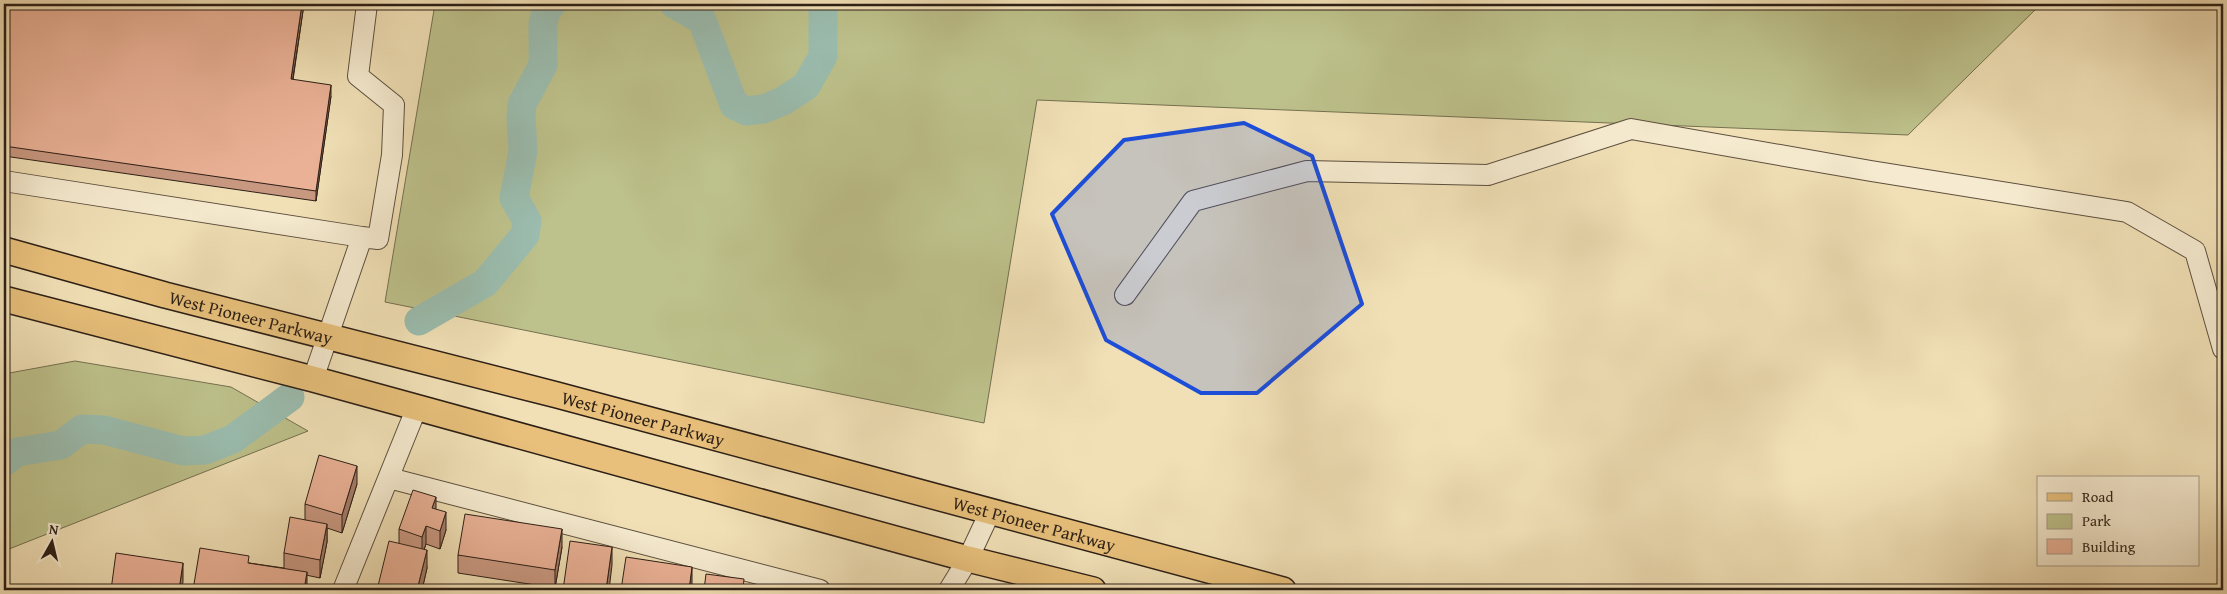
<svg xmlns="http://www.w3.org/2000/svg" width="2227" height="594" font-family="'Gentium Book Plus',serif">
	<rect width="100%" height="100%" fill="#f1e0b6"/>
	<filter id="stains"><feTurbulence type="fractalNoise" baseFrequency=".004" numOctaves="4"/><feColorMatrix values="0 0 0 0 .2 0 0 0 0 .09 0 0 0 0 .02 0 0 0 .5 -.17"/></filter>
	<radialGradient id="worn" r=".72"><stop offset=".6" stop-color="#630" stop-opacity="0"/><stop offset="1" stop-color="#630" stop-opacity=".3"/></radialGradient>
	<path fill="#bdc18b" stroke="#747050" d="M 435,4 L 2041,4 L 1908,135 L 1037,100 L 984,423 L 385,302 Z
		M 75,361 L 231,387 L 308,431 L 4,551 L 4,374 Z"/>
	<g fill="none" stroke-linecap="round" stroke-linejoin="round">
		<path stroke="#9bbdaf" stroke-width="29" d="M 674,4 L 702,20 L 734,105 L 747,111 L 764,109 L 783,101 L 806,86 L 823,56 L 823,4
			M 419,321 L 485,283 L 525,235 L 527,221 L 514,198 L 523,151 L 521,117 L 522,104 L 543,65 L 543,24 L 546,10 L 552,4
			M 4,462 L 17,452 L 61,445 L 82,429 L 104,430 L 183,451 L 205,450 L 233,439 L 290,397"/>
		<defs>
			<path id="minor" d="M 4,181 L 362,237 L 313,379
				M 362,237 L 378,239 L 392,155 L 394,105 L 358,76 L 367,4
				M 1125,295 L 1193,201 L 1307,171 L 1488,175 L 1631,129 L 1871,171 L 2127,212 L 2195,251 L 2223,349
				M 389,478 L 820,590
				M 343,590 L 417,407
				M 949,590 L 968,559 L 990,512"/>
			<g id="major">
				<path id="s1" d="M 4,250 L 165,295 L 557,395 L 1283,590"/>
				<path d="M 4,299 L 313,379 L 968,559 L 1093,590"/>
			</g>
		</defs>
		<use href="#minor" stroke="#5d4f3e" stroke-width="22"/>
		<use href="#major" stroke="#2c1f16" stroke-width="28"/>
		<use href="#minor" stroke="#f6ebd0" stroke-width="20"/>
		<use href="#major" stroke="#e8c07b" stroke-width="25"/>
	</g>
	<path fill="#c99881" stroke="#2c1f16" d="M 4,4 L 304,4 L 293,80 L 331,96 L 316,201 L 4,156 Z
		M 357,484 L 342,533 L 327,528 L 327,542 L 320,578 L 249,563 L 284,568 L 284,553 L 305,520 L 305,504 Z
		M 436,509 L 446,530 L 440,549 L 426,544 L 424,550 L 427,568 L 422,590 L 377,590 L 399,544 L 399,529 Z
		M 562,547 L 555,588 L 458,573 L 458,555 Z"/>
	<path fill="#a47c69" stroke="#2c1f16" d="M 302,4 L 304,4 L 291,90 L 291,79 Z
		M 331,85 L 331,96 L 316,201 L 316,191 Z
		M 357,466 L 357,484 L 342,533 L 342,515 Z
		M 436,497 L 436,515 L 432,508 Z
		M 446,512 L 446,530 L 440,549 L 440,531 Z
		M 327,524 L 327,542 L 320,578 L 320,560 Z
		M 426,526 L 426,544 L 422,555 L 422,537 Z
		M 562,529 L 562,547 L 555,588 L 555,570 Z
		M 612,547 L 612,565 L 609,590 L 606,590 Z
		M 427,550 L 427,568 L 422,590 L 417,590 Z
		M 183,563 L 183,581 L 182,590 L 179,590 Z
		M 692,567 L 692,590 L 689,590 Z
		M 307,572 L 307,590 L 304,590 Z"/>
	<path fill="#eab196" stroke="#2c1f16" d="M 4,4 L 302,4 L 291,79 L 331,85 L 316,191 L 4,146 Z
		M 319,455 L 357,466 L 342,515 L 305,504 Z
		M 413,490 L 436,497 L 432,508 L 446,512 L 440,531 L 426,526 L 422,537 L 399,529 Z
		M 465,514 L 562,529 L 555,570 L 458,555 Z
		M 290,517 L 327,524 L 320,560 L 284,553 Z
		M 389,541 L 427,550 L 417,590 L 377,590 Z
		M 570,541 L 612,547 L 606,590 L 563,590 Z
		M 200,548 L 249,556 L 248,563 L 307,572 L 304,590 L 193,590 Z
		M 116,553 L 183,563 L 179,590 L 111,590 Z
		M 626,557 L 692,567 L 689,590 L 621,590 Z
		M 706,574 L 744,579 L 743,590 L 704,590 Z
		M 758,588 L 792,590 L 758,590 Z"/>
	<path fill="#1d4ed8" fill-opacity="0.2" stroke="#1d4ed8" stroke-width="4" stroke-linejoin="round" d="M 1244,123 L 1312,156 L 1362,304 L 1257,393 L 1201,393 L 1106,340 L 1052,214 L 1124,140 Z"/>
	<g text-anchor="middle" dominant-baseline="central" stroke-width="4" stroke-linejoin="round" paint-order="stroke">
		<g font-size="18" fill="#2c1f16" stroke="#f6ebd0">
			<text stroke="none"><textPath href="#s1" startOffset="256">West Pioneer Parkway</textPath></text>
			<text stroke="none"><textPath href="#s1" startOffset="661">West Pioneer Parkway</textPath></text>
			<text stroke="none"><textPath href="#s1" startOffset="1066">West Pioneer Parkway</textPath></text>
		</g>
	</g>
	<rect width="2227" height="594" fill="none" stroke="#f1e0b6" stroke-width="20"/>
	<rect x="5" y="5" width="2217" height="584" fill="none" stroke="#2c1f16" stroke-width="2.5"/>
	<rect x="10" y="10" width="2207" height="574" fill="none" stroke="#2c1f16"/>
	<rect x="2037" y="476" width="162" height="90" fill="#f6ebd0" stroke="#a59986"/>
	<rect x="2047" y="493" width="25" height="8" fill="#e8c07b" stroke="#a59986"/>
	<text x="2082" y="502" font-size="15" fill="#2c1f16">Road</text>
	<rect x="2047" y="514" width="25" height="15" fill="#bdc18b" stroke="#a59986"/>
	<text x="2082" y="526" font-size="15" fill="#2c1f16">Park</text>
	<rect x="2047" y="539" width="25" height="15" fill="#eab196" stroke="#a59986"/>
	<text x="2082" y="552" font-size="15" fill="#2c1f16">Building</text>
	<g transform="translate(52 542) rotate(8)" stroke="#f6ebd0" stroke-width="4" paint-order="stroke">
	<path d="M0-4L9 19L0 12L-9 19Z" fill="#2c1f16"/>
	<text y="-8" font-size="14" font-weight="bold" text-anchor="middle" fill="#2c1f16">N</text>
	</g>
	<rect width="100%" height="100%" filter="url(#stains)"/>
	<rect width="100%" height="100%" fill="url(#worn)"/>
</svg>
